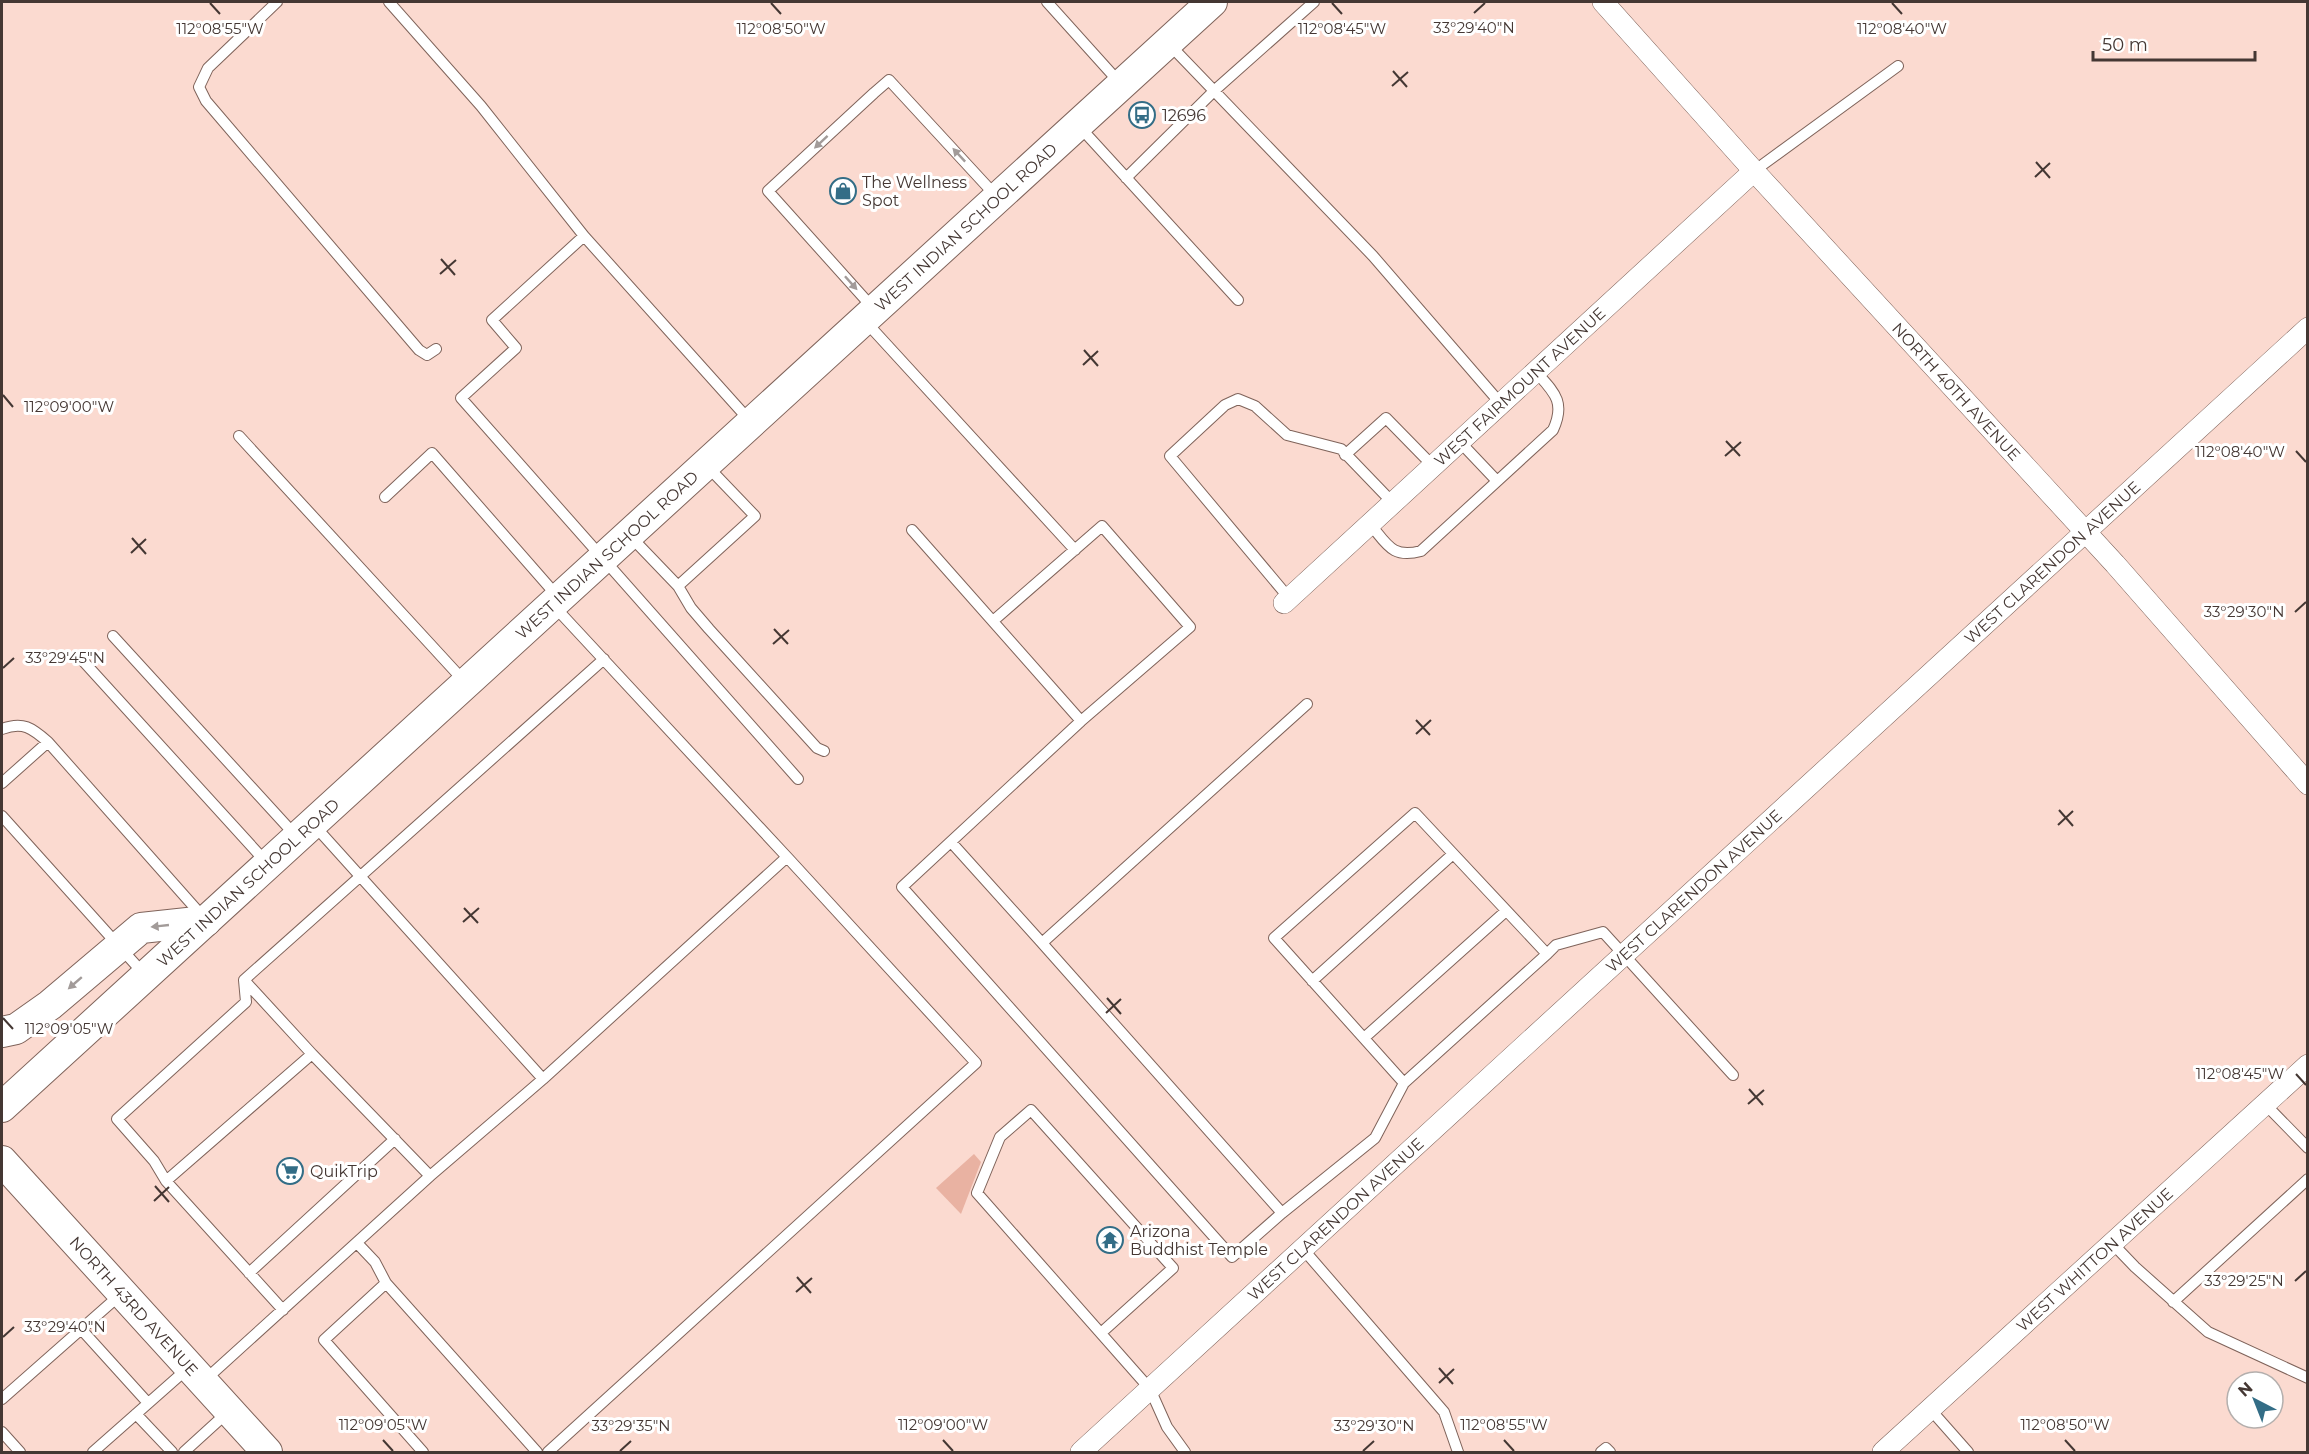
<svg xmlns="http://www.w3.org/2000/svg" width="2309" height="1454" font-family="Montserrat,sans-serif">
	<rect width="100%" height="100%" fill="#fbdad0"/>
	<path fill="#e9b2a2" d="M 974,1154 L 981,1162 L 961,1214 L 936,1188 Z"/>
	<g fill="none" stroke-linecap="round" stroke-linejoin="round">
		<defs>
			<path id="service" d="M 277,2 L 208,68 L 199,87 L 206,101 L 419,350 L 427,355 L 436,349
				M 389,2 L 481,106 L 584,236
				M 1047,2 L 1119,82
				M 1168,43 L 1373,256 L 1501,404
				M 1078,125 L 1238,300
				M 1754,171 L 1898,66
				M 1126,178 L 1215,90 L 1314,2
				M 873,308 L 768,191 L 874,93 L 889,80 L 996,196
				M 865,321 L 1075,550
				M 750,421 L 584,236 L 492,320 L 516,348 L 461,398 L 798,779
				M 239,436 L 464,681
				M 1460,442 L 1497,481
				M 1345,455 L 1386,418 L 1433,466
				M 385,497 L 432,453 L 558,597
				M 1370,524 C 1387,544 1392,559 1421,551 L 1553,430 C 1566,402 1554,392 1536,372
				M 912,530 L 1081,721 L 1190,627 L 1102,526 L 993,621
				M 630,536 L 678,586 L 755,516 L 707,466
				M 678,586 L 691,608 L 709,629 L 817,748 L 824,751
				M 1289,598 L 1170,456 L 1225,405 L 1238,399 L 1255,406 L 1287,435 L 1341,449 L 1393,503
				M 113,636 L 295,835
				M 84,662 L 266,862
				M 1081,721 L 902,887 L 1232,1257 L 1282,1213 L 1042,943 L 1307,704
				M 2,729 C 23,721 32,728 48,742
				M 2,783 L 48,742 L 204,918
				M 2,816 L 144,974
				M 313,824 L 543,1079 L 787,857 L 553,605
				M 951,842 L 1042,943
				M 1547,954 L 1415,813 L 1274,938 L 1404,1083 L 1547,954 L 1556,945 L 1603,932 L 1733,1075
				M 244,980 L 604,659
				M 244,980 L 246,1002 L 117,1119 L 154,1161 L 166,1181 L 283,1310
				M 1312,981 L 1453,854
				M 1364,1038 L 1506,911
				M 2265,1104 L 2308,1148
				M 430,1176 L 543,1079
				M 166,1181 L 312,1054 L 244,980
				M 1282,1213 L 1375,1138 L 1404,1083
				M 357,1243 L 375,1262 L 386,1283
				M 2112,1243 L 2135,1267 L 2208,1332 L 2308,1378
				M 1303,1249 L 1444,1412 L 1458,1452
				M 249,1273 L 395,1139
				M 2173,1302 L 2308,1179
				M 81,1329 L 148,1403
				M 1101,1333 L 1173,1268 L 1031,1110 L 1000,1137 L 977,1193 L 1150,1389 L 1167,1427 L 1185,1452
				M 205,1380 L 430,1176 L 312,1054
				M 2,1399 L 121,1294
				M 1930,1409 L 1968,1452
				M 136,1414 L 172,1452
				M 2,1432 L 20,1452
				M 93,1452 L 187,1369
				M 184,1452 L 229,1411
				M 423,1452 L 324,1340 L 386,1283 L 537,1452
				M 548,1452 L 976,1063 L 787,857
				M 1601,1452 L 1606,1448 L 1610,1452"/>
			<g id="minor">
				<path id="s1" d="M 1603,2 L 1754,171 L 2115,564 L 2308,784"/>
				<path id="s2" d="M 1284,603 L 1754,171"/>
				<path id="s3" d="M 1081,1452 L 2308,328"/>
				<path id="s4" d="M 1883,1452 L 2308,1065"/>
			</g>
			<g id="secondary">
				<path d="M 2,1032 L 16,1029 L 50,1005 L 141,928 L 206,921"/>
				<path id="s5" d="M 2,1107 L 1212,2"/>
				<path id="s6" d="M 2,1161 L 267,1452"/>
			</g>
		</defs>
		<use href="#service" stroke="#7f635a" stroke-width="12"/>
		<use href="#minor" stroke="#7f635a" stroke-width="22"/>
		<use href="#secondary" stroke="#7f635a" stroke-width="32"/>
		<use href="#service" stroke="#fff" stroke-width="10"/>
		<use href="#minor" stroke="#fff" stroke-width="21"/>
		<use href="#secondary" stroke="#fff" stroke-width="30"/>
	</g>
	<defs><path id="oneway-solid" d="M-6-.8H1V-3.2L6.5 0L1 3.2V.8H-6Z" transform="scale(1.5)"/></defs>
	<g fill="#a29b99">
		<use href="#oneway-solid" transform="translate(821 142) rotate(137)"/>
		<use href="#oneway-solid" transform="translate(959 155) rotate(-133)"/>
		<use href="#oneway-solid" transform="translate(851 283) rotate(48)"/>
		<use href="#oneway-solid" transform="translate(160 926) rotate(174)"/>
		<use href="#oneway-solid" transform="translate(75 983) rotate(139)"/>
	</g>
	<path fill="none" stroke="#443733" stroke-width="2" d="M 210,3 L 220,14M 771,3 L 781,14M 1332,3 L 1342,14M 1892,3 L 1902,14M 1474,13 L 1485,3M 1393,71 L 1407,87M 1392,86 L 1408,72M 2036,162 L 2050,178M 2035,177 L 2050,163M 441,259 L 455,275M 440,274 L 456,260M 1084,350 L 1098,366M 1083,365 L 1098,351M 3,395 L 13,407M 1726,441 L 1740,456M 2296,451 L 2306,462M 1725,456 L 1741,442M 132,538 L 146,554M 131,553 L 146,539M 2295,612 L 2306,602M 774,629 L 788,644M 773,644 L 789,630M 3,668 L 14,658M 1416,720 L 1430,735M 1416,734 L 1431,720M 2059,810 L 2073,826M 2058,825 L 2073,811M 464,908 L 478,923M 463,922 L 479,908M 1107,998 L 1121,1014M 1106,1013 L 1121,999M 3,1018 L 13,1029M 2296,1074 L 2306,1085M 1749,1089 L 1763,1105M 1748,1104 L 1764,1090M 155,1186 L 169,1202M 154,1201 L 169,1187M 797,1277 L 811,1293M 2295,1281 L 2306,1271M 796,1292 L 812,1278M 3,1337 L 14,1327M 1439,1368 L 1453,1384M 1439,1383 L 1454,1369M 383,1440 L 393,1451M 943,1440 L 953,1451M 1504,1440 L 1514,1451M 2065,1440 L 2075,1451M 620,1451 L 631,1441M 1363,1451 L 1374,1441"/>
	<defs>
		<symbol id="bus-ring" viewBox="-11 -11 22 22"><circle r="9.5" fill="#fff" stroke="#336d86" stroke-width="1.5"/><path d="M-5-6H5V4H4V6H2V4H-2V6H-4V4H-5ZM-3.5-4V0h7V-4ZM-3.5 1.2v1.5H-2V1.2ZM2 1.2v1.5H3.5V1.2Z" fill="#336d86"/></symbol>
		<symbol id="shop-ring" viewBox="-11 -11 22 22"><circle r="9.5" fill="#fff" stroke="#336d86" stroke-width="1.5"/><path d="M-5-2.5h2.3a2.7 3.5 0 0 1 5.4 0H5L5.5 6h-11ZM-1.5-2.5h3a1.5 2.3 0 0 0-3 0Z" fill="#336d86"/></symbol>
		<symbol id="supermarket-ring" viewBox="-11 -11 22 22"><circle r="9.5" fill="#fff" stroke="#336d86" stroke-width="1.5"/><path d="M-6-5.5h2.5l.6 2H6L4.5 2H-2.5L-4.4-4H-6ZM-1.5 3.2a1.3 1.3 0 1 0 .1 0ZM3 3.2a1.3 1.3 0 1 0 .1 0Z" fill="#336d86"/></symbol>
		<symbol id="temple-ring" viewBox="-11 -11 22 22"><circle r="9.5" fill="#fff" stroke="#336d86" stroke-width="1.5"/><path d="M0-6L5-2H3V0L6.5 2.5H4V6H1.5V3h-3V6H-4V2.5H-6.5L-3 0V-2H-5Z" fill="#336d86"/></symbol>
	</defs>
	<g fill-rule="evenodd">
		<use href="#bus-ring" x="1127" y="100" width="30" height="30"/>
		<use href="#shop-ring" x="828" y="176" width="30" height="30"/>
		<use href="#supermarket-ring" x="275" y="1156" width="30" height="30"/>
		<use href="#temple-ring" x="1095" y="1225" width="30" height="30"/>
	</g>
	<g text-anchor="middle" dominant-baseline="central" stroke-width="6" stroke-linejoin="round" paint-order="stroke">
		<g font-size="16" fill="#443733" stroke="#fff" text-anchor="start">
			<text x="1162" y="115">12696</text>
			<text x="862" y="182">The Wellness<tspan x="862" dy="18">Spot</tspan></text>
			<text x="310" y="1171">QuikTrip</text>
			<text x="1130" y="1231">Arizona<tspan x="1130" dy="18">Buddhist Temple</tspan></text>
		</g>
		<g font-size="16" fill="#443733" stroke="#fff">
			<text stroke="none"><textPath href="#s5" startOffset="1305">WEST INDIAN SCHOOL ROAD</textPath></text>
			<text stroke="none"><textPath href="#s2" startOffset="320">WEST FAIRMOUNT AVENUE</textPath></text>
			<text stroke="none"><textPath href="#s1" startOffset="526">NORTH 40TH AVENUE</textPath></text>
			<text stroke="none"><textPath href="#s5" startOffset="819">WEST INDIAN SCHOOL ROAD</textPath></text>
			<text stroke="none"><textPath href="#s3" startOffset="1317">WEST CLARENDON AVENUE</textPath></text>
			<text stroke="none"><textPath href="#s5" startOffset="333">WEST INDIAN SCHOOL ROAD</textPath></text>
			<text stroke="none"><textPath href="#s3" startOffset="831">WEST CLARENDON AVENUE</textPath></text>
			<text stroke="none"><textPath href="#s3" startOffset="345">WEST CLARENDON AVENUE</textPath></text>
			<text stroke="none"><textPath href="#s4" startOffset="286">WEST WHITTON AVENUE</textPath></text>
			<text stroke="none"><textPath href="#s6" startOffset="196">NORTH 43RD AVENUE</textPath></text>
		</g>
	</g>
	<g font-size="15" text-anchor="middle" fill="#443733" stroke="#fff" stroke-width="6" stroke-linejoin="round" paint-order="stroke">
		<text x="1474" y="33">33°29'40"N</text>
		<text x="220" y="34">112°08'55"W</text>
		<text x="1342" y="34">112°08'45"W</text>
		<text x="781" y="34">112°08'50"W</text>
		<text x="1902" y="34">112°08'40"W</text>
		<text x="69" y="412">112°09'00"W</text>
		<text x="2240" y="457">112°08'40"W</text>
		<text x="2244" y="617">33°29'30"N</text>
		<text x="65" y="663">33°29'45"N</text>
		<text x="69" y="1034">112°09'05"W</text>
		<text x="2240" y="1079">112°08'45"W</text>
		<text x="2244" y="1286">33°29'25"N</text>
		<text x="65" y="1332">33°29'40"N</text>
		<text x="383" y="1430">112°09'05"W</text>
		<text x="943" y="1430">112°09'00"W</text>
		<text x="1504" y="1430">112°08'55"W</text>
		<text x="2065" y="1430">112°08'50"W</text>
		<text x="631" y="1431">33°29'35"N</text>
		<text x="1374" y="1431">33°29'30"N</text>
	</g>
	<rect width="2309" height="1454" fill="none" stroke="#443733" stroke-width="6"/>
	<g transform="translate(2255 1400) rotate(318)"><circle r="28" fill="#ffffff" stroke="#b4afad" stroke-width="1.5"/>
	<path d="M0-4.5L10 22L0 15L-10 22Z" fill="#336d86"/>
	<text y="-9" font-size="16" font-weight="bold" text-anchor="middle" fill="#443733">N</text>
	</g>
	<path d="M2093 51v9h162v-9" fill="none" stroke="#443733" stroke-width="3"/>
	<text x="2102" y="51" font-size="18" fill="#443733" stroke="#ffffff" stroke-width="4.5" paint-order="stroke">50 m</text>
</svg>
